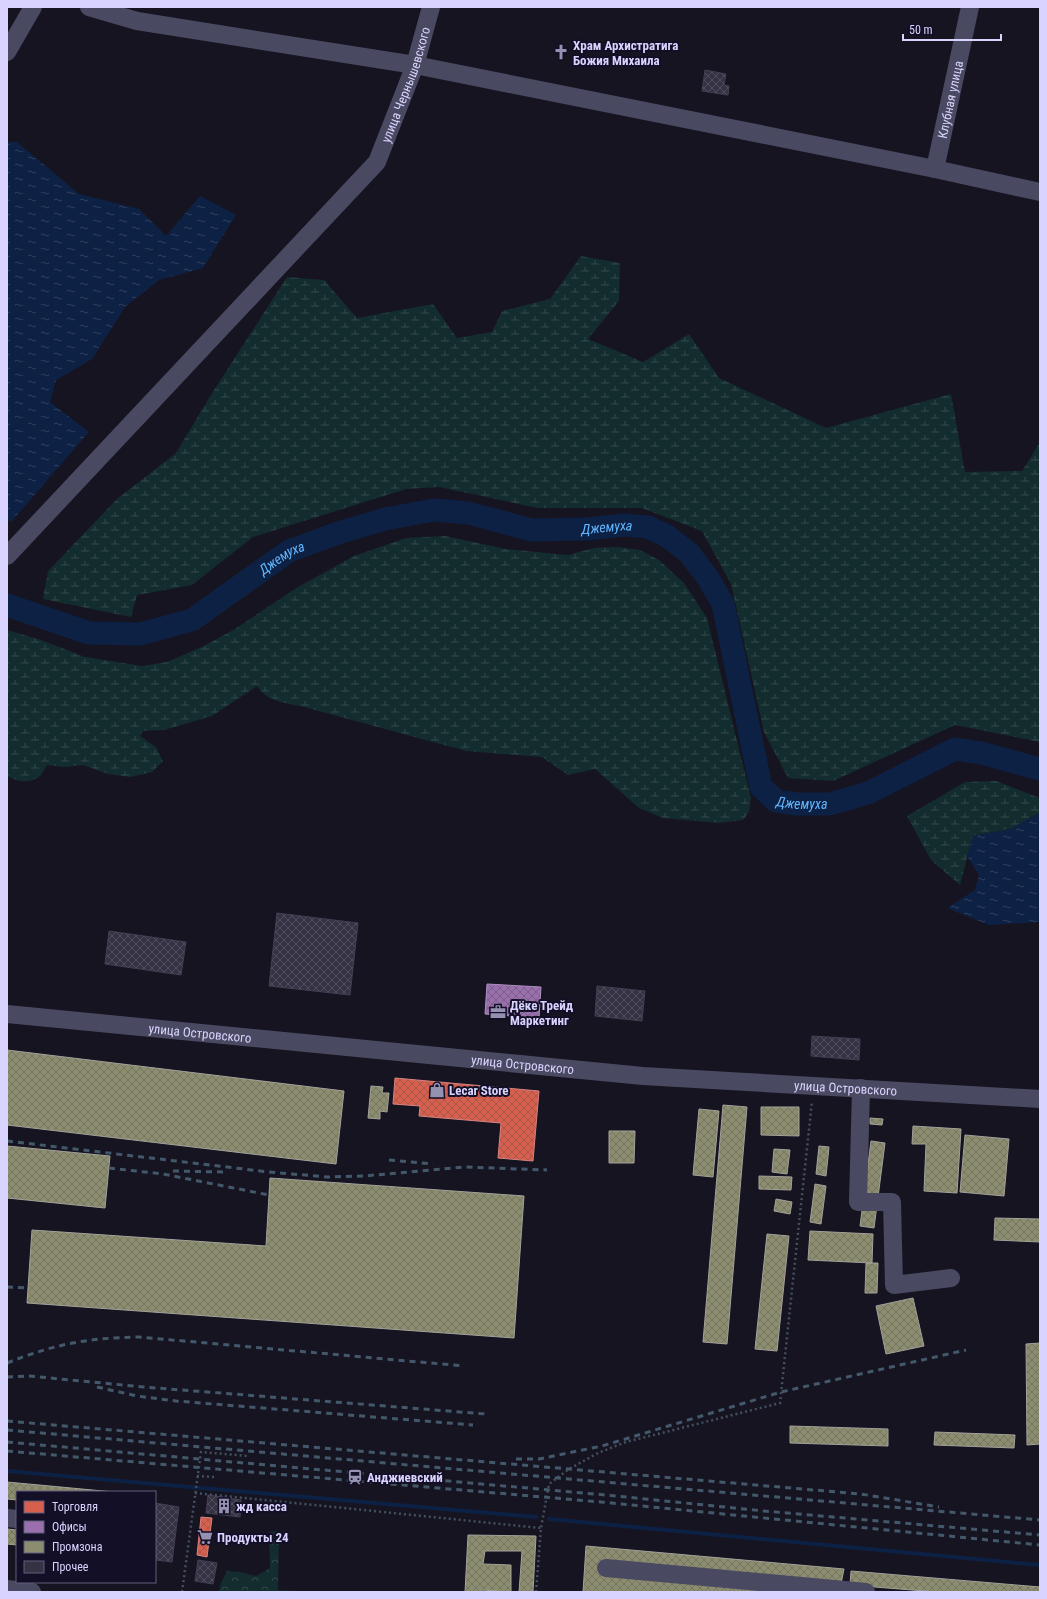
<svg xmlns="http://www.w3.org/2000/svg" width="1047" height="1599" font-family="'Roboto Condensed',sans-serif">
	<defs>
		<pattern id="forest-crowns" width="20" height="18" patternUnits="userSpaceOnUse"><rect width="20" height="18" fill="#132c2d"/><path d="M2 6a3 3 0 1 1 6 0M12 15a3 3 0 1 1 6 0" fill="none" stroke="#354a4c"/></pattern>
		<pattern id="wetland-marsh" width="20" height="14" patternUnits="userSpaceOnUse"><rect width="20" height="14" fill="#132c2d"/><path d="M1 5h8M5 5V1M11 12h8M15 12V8" fill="none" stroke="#354a4c"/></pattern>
		<pattern id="water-ripples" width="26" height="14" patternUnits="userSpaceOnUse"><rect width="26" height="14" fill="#0d2144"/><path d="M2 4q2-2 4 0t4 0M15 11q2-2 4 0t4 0" fill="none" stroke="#304060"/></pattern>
		<pattern id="shops-cross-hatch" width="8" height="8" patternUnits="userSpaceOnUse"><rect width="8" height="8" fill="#d6604d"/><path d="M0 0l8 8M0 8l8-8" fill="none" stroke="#a9564d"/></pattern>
		<pattern id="offices-cross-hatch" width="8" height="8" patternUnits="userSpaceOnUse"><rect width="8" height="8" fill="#9970ab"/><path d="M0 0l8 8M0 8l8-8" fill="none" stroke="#7a5f8a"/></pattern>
		<pattern id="industry-cross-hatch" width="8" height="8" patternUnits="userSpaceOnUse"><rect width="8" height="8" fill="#8c8c6e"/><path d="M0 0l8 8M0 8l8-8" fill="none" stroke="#767564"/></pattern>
		<pattern id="building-cross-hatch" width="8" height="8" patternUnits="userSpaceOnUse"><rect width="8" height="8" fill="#343243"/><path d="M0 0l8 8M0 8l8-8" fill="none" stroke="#514f5f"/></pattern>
	</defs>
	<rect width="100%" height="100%" fill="#161421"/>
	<path fill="url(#forest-crowns)" d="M 279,1531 L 278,1590 L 312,1592 L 219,1592 L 220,1585 L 227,1571 L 240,1572 L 256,1576 L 270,1568 L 269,1532 Z"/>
	<path fill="url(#wetland-marsh)" d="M 581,256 L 620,263 L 619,301 L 588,339 L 643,362 L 689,334 L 719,378 L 826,428 L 951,394 L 965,472 L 1022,471 L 1040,442 L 1040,742 L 955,725 L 833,781 L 788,778 L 764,732 L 731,584 L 702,531 L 642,508 L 538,508 L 439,487 L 406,489 L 253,537 L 192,585 L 137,595 L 131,617 L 43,599 L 48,571 L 117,499 L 176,453 L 209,398 L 287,277 L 324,280 L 357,318 L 433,304 L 457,338 L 492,332 L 502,311 L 550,299 Z
		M 445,536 L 506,549 L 568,555 L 594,548 L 617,547 L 640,550 L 659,560 L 684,583 L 707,618 L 751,798 L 749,812 L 743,820 L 719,823 L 663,818 L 639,808 L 595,769 L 568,775 L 542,757 L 466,751 L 304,707 C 286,703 267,702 257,686 L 212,716 L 164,730 L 143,731 L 140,736 L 156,747 L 163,761 L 152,772 L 131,777 L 108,774 L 83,765 L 64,767 L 47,765 C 45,768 43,773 40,776 C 31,784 17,782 7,776 L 7,630 L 41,640 L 85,657 L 142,666 L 167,662 L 204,646 L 235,629 L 298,587 L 354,556 L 406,538 Z
		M 996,781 L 1040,798 L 1040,813 L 1010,829 L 973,836 L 960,885 L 931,860 L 907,816 L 965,782 Z"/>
	<path fill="url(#water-ripples)" d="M 7,142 L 17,142 L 79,194 L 139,209 L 166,236 L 200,196 L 236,215 L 203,268 L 159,280 L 125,307 L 92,359 L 56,380 L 50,402 L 89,432 L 11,522 L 7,519 Z
		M 1040,813 L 1040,922 L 989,925 L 947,908 L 975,890 L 979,875 L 967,856 L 973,836 L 1010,829 Z"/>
	<path fill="url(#shops-cross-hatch)" stroke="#d78382" d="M 395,1078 L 539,1091 L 533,1161 L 498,1158 L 501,1123 L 419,1116 L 420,1106 L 393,1104 Z
		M 201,1517 L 212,1518 L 207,1557 L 197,1555 Z"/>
	<path fill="url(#offices-cross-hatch)" stroke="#ac8ec4" d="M 487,984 L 541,987 L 539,1018 L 485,1014 Z"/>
	<path fill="url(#industry-cross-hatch)" stroke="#a3a29a" d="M 7,1050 L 344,1091 L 336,1164 L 7,1125 Z
		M 371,1086 L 383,1087 L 382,1093 L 389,1093 L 387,1112 L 380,1111 L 380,1119 L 368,1118 Z
		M 723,1105 L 747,1107 L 727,1344 L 703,1342 Z
		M 761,1107 L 799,1107 L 799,1136 L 761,1135 Z
		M 699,1109 L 719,1111 L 713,1177 L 693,1175 Z
		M 870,1118 L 883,1119 L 882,1125 L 870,1124 Z
		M 913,1126 L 961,1129 L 957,1193 L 924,1191 L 926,1144 L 912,1144 Z
		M 609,1131 L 635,1131 L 634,1163 L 609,1163 Z
		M 965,1135 L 1009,1139 L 1004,1196 L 960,1192 Z
		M 871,1141 L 885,1143 L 874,1228 L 860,1226 Z
		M 7,1146 L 110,1156 L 105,1208 L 7,1198 Z
		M 819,1146 L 829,1147 L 826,1176 L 816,1174 Z
		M 774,1149 L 790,1150 L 787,1174 L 772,1172 Z
		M 759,1176 L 792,1177 L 791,1190 L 759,1189 Z
		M 270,1178 L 524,1196 L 514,1338 L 27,1303 L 32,1230 L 266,1246 Z
		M 815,1184 L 826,1186 L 821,1224 L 810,1222 Z
		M 776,1199 L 792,1202 L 790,1214 L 774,1211 Z
		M 995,1218 L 1040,1219 L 1040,1242 L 994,1240 Z
		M 810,1231 L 873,1234 L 872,1263 L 808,1260 Z
		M 767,1234 L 789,1236 L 777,1351 L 755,1349 Z
		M 866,1263 L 878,1263 L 877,1293 L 865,1293 Z
		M 913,1298 L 924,1346 L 886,1354 L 876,1306 Z
		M 1040,1343 L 1040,1444 L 1027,1445 L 1026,1344 Z
		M 790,1426 L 888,1429 L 888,1446 L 790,1443 Z
		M 935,1432 L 1015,1435 L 1014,1448 L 934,1445 Z
		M 7,1482 L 114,1492 L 17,1492 L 17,1500 L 7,1499 Z
		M 7,1529 L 17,1530 L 17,1545 L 7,1544 Z
		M 468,1535 L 536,1536 L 533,1592 L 519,1592 L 522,1551 L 485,1551 L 483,1564 L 511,1565 L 511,1592 L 482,1590 L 482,1592 L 465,1592 Z
		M 586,1546 L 844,1569 L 841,1584 L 599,1562 L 598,1573 L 809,1592 L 583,1592 Z
		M 851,1571 L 1040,1587 L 1040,1592 L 937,1592 L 850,1585 Z"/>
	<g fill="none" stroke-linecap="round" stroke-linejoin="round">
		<path stroke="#0d2144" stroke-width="4" d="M 7,1471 L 536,1517
			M 549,1519 L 1040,1565"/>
		<path stroke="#0d2144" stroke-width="23" id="s1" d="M 7,605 L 89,633 L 140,634 L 192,620 L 289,551 L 341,532 L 385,519 L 434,510 L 468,513 L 532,530 L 586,529 L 624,525 L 648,527 L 667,536 L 689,553 L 708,578 L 723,604 L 761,787 L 776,801 L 797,804 L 830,804 L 868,793 L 955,749 L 981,753 L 1040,769"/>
	</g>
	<path fill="url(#building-cross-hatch)" stroke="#433f54" d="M 705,70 L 726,74 L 724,85 L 729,86 L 728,95 L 702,91 Z
		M 277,913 L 358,923 L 350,995 L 269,986 Z
		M 109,931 L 186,942 L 181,975 L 105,964 Z
		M 597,986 L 645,991 L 642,1021 L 595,1016 Z
		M 812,1036 L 860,1039 L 859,1060 L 811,1056 Z
		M 208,1495 L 241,1500 L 240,1517 L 206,1513 Z
		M 155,1503 L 179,1507 L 172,1562 L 155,1560 Z
		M 198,1560 L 217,1563 L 213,1584 L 195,1581 Z"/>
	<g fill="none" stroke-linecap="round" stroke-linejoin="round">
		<path stroke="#44505f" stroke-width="2.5" stroke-dasharray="2 3" stroke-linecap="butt" d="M 197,1476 L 214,1477
			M 195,1493 L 541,1528
			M 182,1592 L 201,1452 L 248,1456
			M 536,1592 L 541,1528 L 549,1484 L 569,1469 L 598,1453 L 626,1442 L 780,1403 L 812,1101"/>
		<g stroke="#4a4962" stroke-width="18">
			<path d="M 89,7 L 137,21 L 415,65 L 935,169 L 1040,192"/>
			<path d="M 7,52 L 33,7"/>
			<path id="s2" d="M 935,169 L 970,7"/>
			<path id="s3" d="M 7,556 L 377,162 L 415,65 L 431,7"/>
			<path id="s4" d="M 7,1014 L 643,1076 L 1040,1099"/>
			<path d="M 861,1088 L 858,1202 L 892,1202 L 894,1285 L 951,1278"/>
			<path d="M 7,1518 L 17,1519"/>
			<path d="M 606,1568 L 866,1592"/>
			<path d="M 7,1589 L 32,1592"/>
		</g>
		<path stroke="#43596b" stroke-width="3" stroke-dasharray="6 5" stroke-linecap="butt" d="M 7,1141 L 269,1172 L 327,1177 L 364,1176 L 465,1167 L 547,1170
			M 389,1160 L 433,1164
			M 109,1168 L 163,1174 L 269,1195
			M 173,1171 L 225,1172
			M 7,1287 L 28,1288
			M 7,1363 C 55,1344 87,1338 139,1337 L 464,1366
			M 7,1377 L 29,1376 L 144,1387 L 486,1414
			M 97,1387 L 137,1396 L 176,1401 L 473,1425
			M 7,1421 L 861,1494 L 939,1507
			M 7,1430 L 1040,1520
			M 7,1442 L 606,1495 L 764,1511 L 1040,1535
			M 7,1451 L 601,1502 L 1040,1545
			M 516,1459 L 539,1459 L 602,1446 L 781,1392 L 966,1350"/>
	</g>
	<defs>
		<symbol id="church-bare" viewBox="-9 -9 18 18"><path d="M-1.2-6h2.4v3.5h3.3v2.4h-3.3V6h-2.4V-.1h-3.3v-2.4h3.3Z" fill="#9591b1" stroke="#130f26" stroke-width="2.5" paint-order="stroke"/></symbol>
		<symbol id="office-bare" viewBox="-9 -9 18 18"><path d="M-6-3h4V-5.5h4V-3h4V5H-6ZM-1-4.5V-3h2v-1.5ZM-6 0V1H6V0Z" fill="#9591b1" stroke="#130f26" stroke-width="2.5" paint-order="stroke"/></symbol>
		<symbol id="shop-bare" viewBox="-9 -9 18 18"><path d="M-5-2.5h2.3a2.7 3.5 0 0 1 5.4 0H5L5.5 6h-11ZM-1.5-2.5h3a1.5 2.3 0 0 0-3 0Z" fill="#9591b1" stroke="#130f26" stroke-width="2.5" paint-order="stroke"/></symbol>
		<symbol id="station-bare" viewBox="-9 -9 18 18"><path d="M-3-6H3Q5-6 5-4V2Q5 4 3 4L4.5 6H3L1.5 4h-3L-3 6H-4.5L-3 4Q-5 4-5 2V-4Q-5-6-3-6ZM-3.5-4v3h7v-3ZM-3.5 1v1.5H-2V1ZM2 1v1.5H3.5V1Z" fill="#9591b1" stroke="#130f26" stroke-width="2.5" paint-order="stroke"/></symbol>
		<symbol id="building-bare" viewBox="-9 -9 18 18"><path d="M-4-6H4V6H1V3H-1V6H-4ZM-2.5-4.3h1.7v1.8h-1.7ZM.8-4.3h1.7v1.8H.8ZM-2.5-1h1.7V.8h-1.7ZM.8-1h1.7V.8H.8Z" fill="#9591b1" stroke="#130f26" stroke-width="2.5" paint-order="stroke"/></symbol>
		<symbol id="supermarket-bare" viewBox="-9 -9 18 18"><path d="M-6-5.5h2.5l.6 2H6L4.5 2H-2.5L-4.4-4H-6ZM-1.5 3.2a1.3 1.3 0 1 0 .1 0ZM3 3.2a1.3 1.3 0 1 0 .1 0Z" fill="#9591b1" stroke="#130f26" stroke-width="2.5" paint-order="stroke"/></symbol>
	</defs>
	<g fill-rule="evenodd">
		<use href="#church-bare" x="550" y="41" width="22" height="22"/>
		<use href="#office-bare" x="487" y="1001" width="22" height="22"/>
		<use href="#shop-bare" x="426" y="1079" width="22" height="22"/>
		<use href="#station-bare" x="344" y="1466" width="22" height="22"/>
		<use href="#building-bare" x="213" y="1495" width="22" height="22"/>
		<use href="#supermarket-bare" x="194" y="1526" width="22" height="22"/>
	</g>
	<g text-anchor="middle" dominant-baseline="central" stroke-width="4" stroke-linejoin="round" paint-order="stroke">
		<g font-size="13" font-weight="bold" fill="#d9d4ff" stroke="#130f26" text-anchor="start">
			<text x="573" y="45">Храм Архистратига<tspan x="573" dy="15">Божия Михаила</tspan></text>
			<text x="510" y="1005">Дёке Трейд<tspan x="510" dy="15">Маркетинг</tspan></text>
			<text x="449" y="1090">Lecar Store</text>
			<text x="367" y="1477">Анджиевский</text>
			<text x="236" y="1506">жд касса</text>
			<text x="217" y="1537">Продукты 24</text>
		</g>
		<g font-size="13" fill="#d9d4ff" stroke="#130f26">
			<text stroke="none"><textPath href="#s3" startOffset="623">улица Чернышевского</textPath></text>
			<text stroke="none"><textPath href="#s2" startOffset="71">Клубная улица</textPath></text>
			<text stroke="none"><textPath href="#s4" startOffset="194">улица Островского</textPath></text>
			<text stroke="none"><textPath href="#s4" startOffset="518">улица Островского</textPath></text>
			<text stroke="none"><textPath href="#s4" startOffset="842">улица Островского</textPath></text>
		</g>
		<g font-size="14" font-style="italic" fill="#62b6ff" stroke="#130f26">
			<text stroke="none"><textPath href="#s1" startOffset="637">Джемуха</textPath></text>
			<text stroke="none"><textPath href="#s1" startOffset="301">Джемуха</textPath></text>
			<text stroke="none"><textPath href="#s1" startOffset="1022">Джемуха</textPath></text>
		</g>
	</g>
	<rect width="1047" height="1599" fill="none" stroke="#d9d4ff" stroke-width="16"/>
	<rect x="16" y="1491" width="140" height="92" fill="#130f26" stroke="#625e7d"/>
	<rect x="24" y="1501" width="20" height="12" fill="#d6604d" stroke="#625e7d"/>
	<text x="52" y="1511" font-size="12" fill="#d9d4ff">Торговля</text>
	<rect x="24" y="1521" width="20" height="12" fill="#9970ab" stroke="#625e7d"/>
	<text x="52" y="1531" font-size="12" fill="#d9d4ff">Офисы</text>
	<rect x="24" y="1541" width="20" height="12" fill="#8c8c6e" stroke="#625e7d"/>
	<text x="52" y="1551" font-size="12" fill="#d9d4ff">Промзона</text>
	<rect x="24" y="1561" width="20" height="12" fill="#343243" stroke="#625e7d"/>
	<text x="52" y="1571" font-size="12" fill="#d9d4ff">Прочее</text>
	<path d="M903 34v6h98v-6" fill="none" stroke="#d9d4ff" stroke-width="2"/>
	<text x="909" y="34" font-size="12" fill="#d9d4ff" stroke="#130f26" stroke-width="3" paint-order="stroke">50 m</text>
</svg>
